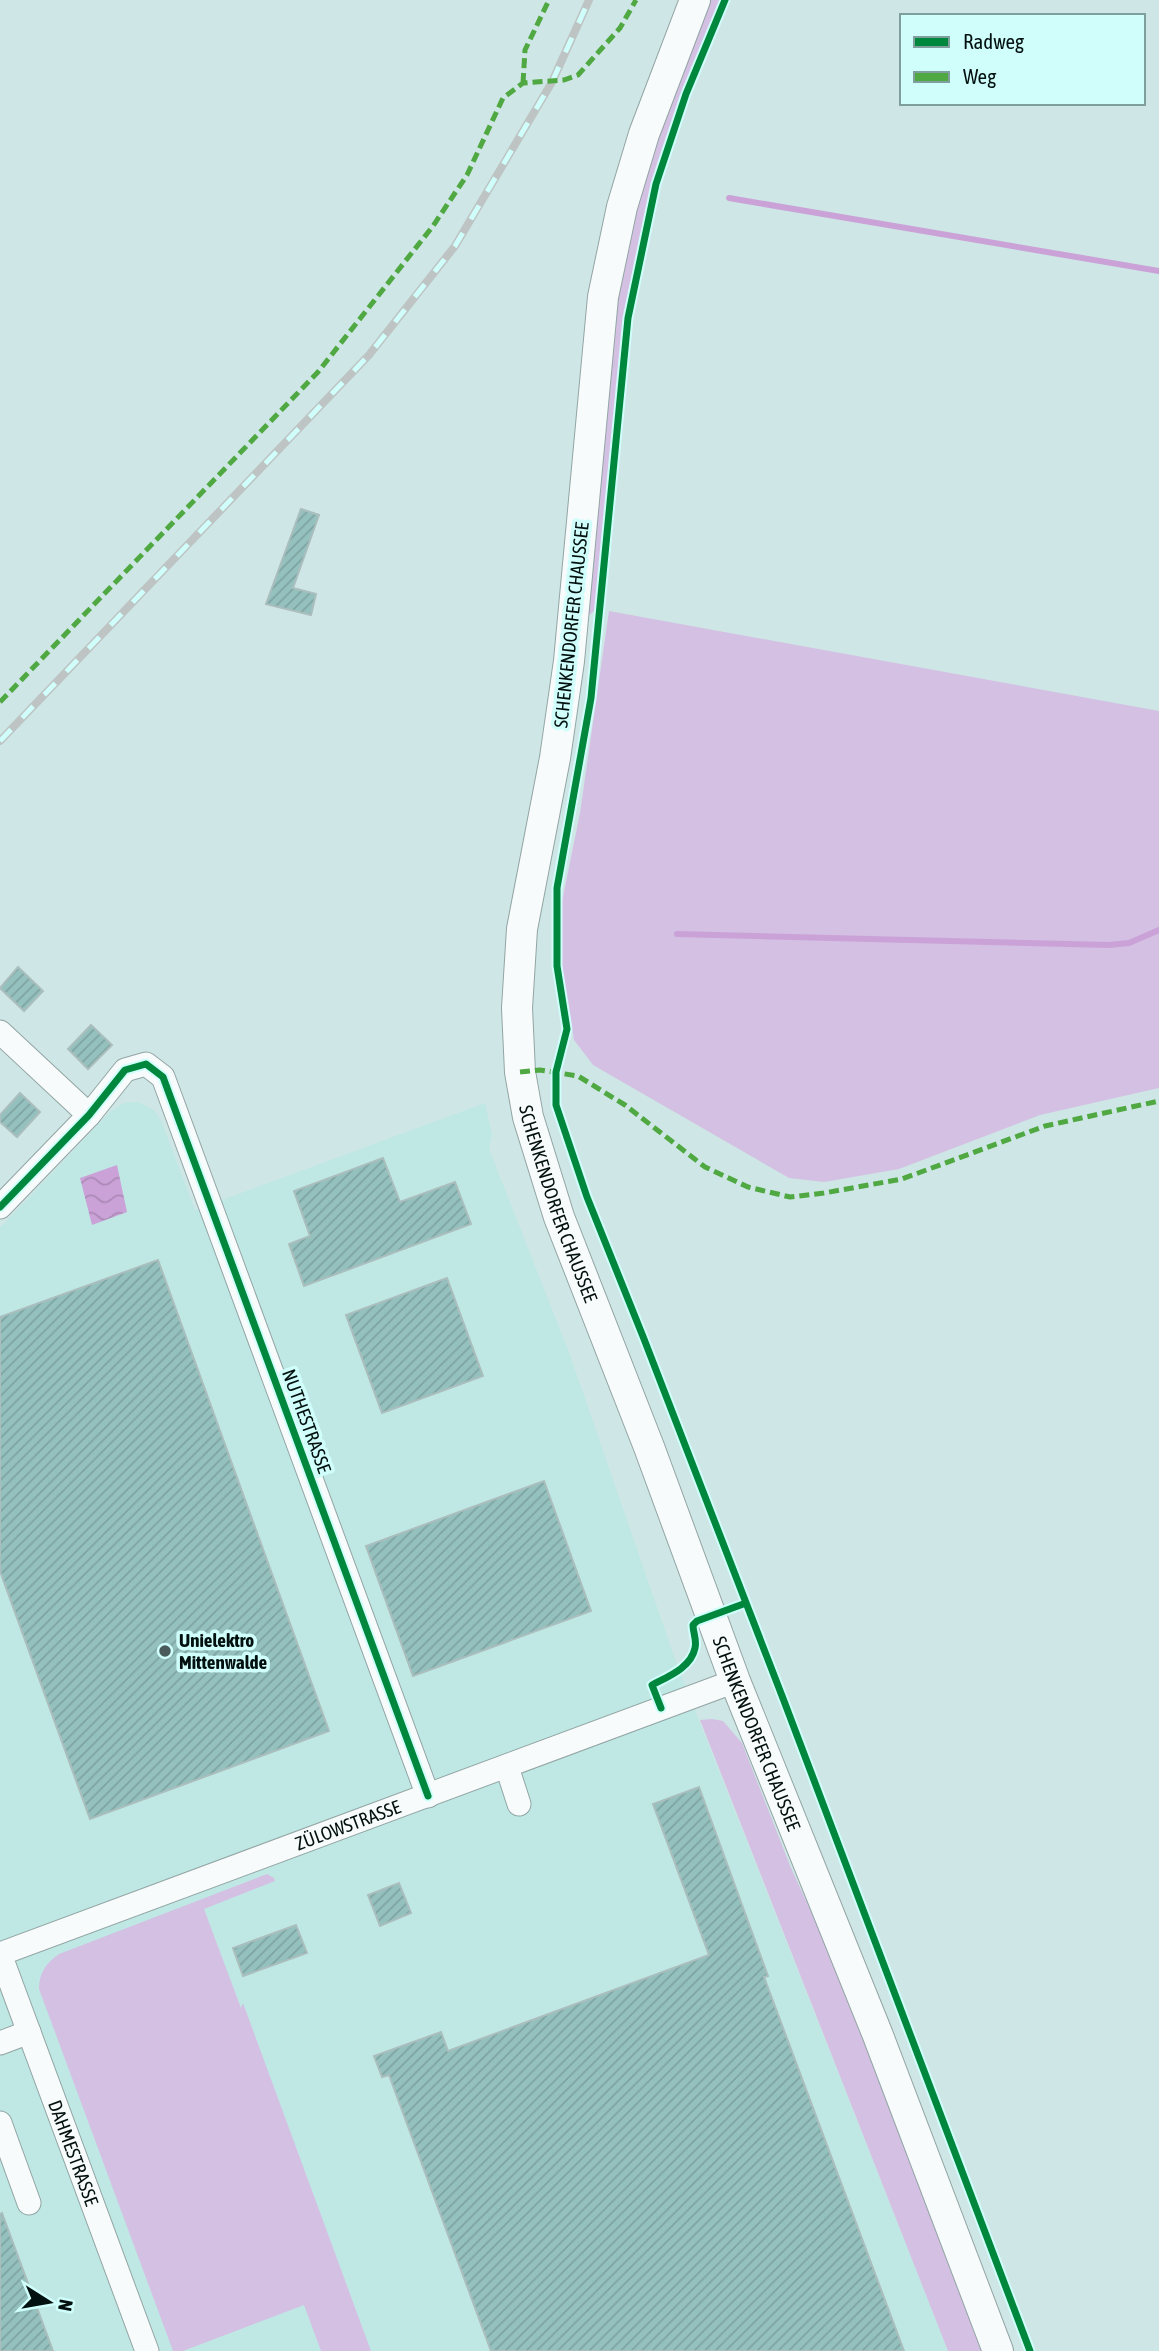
<svg xmlns="http://www.w3.org/2000/svg" width="1159" height="2351" font-family="'Asap Condensed',sans-serif">
	<defs>
		<pattern id="water-waves" width="16" height="10" patternUnits="userSpaceOnUse" patternTransform="scale(1.75)"><rect width="16" height="10" fill="#caa2d7"/><path d="M0 5q4-4 8 0t8 0" fill="none" stroke="#ac8ab7"/></pattern>
		<pattern id="building-hatch" width="6" height="6" patternUnits="userSpaceOnUse" patternTransform="scale(1.75)"><rect width="6" height="6" fill="#94c0be"/><path d="M-1 1l2-2M0 6l6-6M5 7l2-2" fill="none" stroke="#7ea4a2"/></pattern>
	</defs>
	<rect width="100%" height="100%" fill="#cee6e5"/>
	<path fill="#bfe8e5" d="M 138,1102 L 154,1110 L 162,1123 L 195,1210 L 485,1103 L 492,1135 L 489,1149 L 570,1355 L 677,1665 L 948,2351 L 0,2351 L 0,1228 L 110,1112 L 124,1103 Z"/>
	<path fill="#d4c0e3" d="M 707,0 L 722,0 L 659,165 L 623,324 L 596,609 L 586,618 L 615,301 L 634,209 L 667,99 Z
		M 609,611 L 1159,711 L 1159,1088 L 1040,1115 L 899,1169 L 824,1182 L 789,1178 L 593,1065 L 574,1040 L 556,931 L 580,813 Z
		M 712,1719 L 723,1721 L 742,1743 L 791,1868 L 862,2022 L 989,2351 L 948,2351 L 700,1720 Z
		M 267,1874 L 274,1878 L 275,1881 L 204,1909 L 241,2008 L 243,2003 L 371,2351 L 321,2351 L 304,2305 L 183,2351 L 173,2351 L 39,1989 C 39,1973 46,1963 59,1954 Z"/>
	<path fill="url(#water-waves)" d="M 117,1165 L 127,1212 L 92,1225 L 80,1178 Z"/>
	<g fill="none" stroke-linecap="round" stroke-linejoin="round">
		<path stroke="#caa2d7" stroke-width="6" d="M 729,198 L 1159,271
			M 677,934 L 1109,945 L 1129,943 L 1159,930"/>
	</g>
	<path fill="url(#building-hatch)" stroke="#aabebd" stroke-width="2" d="M 301,509 L 319,515 L 293,588 L 316,594 L 311,615 L 266,604 Z
		M 18,967 L 43,991 L 24,1011 L 0,988 Z
		M 91,1025 L 112,1045 L 88,1069 L 68,1049 Z
		M 20,1093 L 40,1112 L 17,1137 L 0,1122 L 0,1115 Z
		M 383,1158 L 400,1202 L 455,1182 L 471,1224 L 304,1286 L 289,1244 L 310,1236 L 294,1191 Z
		M 158,1260 L 329,1731 L 90,1819 L 0,1571 L 0,1317 Z
		M 447,1278 L 483,1376 L 382,1413 L 346,1315 Z
		M 544,1481 L 591,1611 L 413,1676 L 366,1546 Z
		M 699,1787 L 768,1976 L 764,1977 L 904,2351 L 491,2351 L 389,2075 L 382,2077 L 374,2056 L 441,2032 L 448,2051 L 709,1955 L 653,1804 Z
		M 399,1883 L 411,1913 L 380,1926 L 368,1895 Z
		M 296,1925 L 307,1953 L 243,1976 L 233,1948 Z
		M 2,2213 L 53,2351 L 0,2351 L 0,2214 Z"/>
	<g fill="none" stroke-linecap="round" stroke-linejoin="round">
		<defs>
			<g id="minor">
				<path d="M 0,1032 L 89,1115"/>
				<path d="M 0,1207 L 89,1115 L 125,1070 L 146,1064 L 163,1077 L 428,1796"/>
				<path d="M 507,1767 L 519,1804"/>
				<path id="s1" d="M 0,1954 L 735,1681"/>
				<path id="s2" d="M 0,1954 L 147,2351"/>
				<path d="M 0,2043 L 29,2032"/>
				<path d="M 0,2123 L 29,2203"/>
			</g>
			<g id="major">
				<path id="s3" d="M 695,0 L 644,134 L 622,207 L 603,297 L 569,661 L 555,758 L 522,929 L 517,1008 L 520,1072 L 528,1117 L 559,1217 L 649,1447 L 735,1681 L 877,2033 L 998,2351"/>
			</g>
		</defs>
		<use href="#minor" stroke="#92a5a4" stroke-width="25"/>
		<use href="#major" stroke="#92a5a4" stroke-width="32"/>
		<use href="#minor" stroke="#f8fbfb" stroke-width="23"/>
		<use href="#major" stroke="#f8fbfb" stroke-width="30"/>
		<defs>
			<path id="rail" d="M 0,741 L 369,355 L 455,246 L 552,82 L 589,0"/>
		</defs>
		<use href="#rail" stroke="#bdc4c3" stroke-width="8"/>
		<use href="#rail" stroke="#d0fefb" stroke-width="5" stroke-dasharray="16" stroke-linecap="butt"/>
		<path stroke="#4fa841" stroke-width="5" stroke-dasharray="10 5" stroke-linecap="butt" d="M 523,83 L 525,50 L 549,0
			M 0,702 L 318,372 L 433,226 L 467,175 L 503,98 L 523,83 L 564,80 L 578,75 L 620,28 L 636,0
			M 520,1072 L 540,1070 L 578,1076 L 625,1105 L 705,1167 L 748,1187 L 790,1197 L 824,1193 L 902,1179 L 1045,1126 L 1159,1101"/>
		<defs>
			<path id="cycleway" d="M 725,0 L 686,94 L 656,184 L 628,318 L 591,698 L 557,888 L 557,966 L 567,1029 L 556,1072 L 556,1105 L 587,1197 L 644,1339 L 784,1701 L 1030,2351
				M 0,1207 L 89,1115 L 125,1070 L 146,1064 L 163,1077 L 428,1796
				M 661,1708 L 652,1685 C 667,1677 691,1668 695,1648 C 697,1640 693,1633 693,1625 L 697,1621 L 746,1603"/>
		</defs>
		<use href="#cycleway" stroke="#d0fefb" stroke-width="11"/>
		<use href="#cycleway" stroke="#00873e" stroke-width="7"/>
	</g>
	<circle fill="#495b5a" stroke="#d0fefb" stroke-width="2.5" cx="165" cy="1651" r="7"/>
	<g text-anchor="middle" dominant-baseline="central" stroke-width="7" stroke-linejoin="round" paint-order="stroke">
		<g font-size="19" fill="#02100f" stroke="#d0fefb">
			<text transform="translate(571 625) rotate(-84)">SCHENKENDORFER CHAUSSEE</text>
			<text stroke="none"><textPath href="#s3" startOffset="1230">SCHENKENDORFER CHAUSSEE</textPath></text>
			<text transform="translate(307 1421) rotate(70)">NUTHESTRASSE</text>
			<text stroke="none"><textPath href="#s3" startOffset="1796">SCHENKENDORFER CHAUSSEE</textPath></text>
			<text stroke="none"><textPath href="#s1" startOffset="371">ZÜLOWSTRASSE</textPath></text>
			<text stroke="none"><textPath href="#s2" startOffset="212">DAHMESTRASSE</textPath></text>
		</g>
		<g font-size="19" font-weight="bold" fill="#02100f" stroke="#d0fefb" text-anchor="start">
			<text x="179" y="1640">Unielektro<tspan x="179" dy="22">Mittenwalde</tspan></text>
		</g>
	</g>
	<rect x="900" y="14" width="245" height="91" fill="#d0fefb" stroke="#7e9f9d" stroke-width="2"/>
	<rect x="914" y="37" width="35" height="10" fill="#00873e" stroke="#7e9f9d" stroke-width="2"/>
	<text x="963" y="49" font-size="21" fill="#02100f">Radweg</text>
	<rect x="914" y="72" width="35" height="10" fill="#4fa841" stroke="#7e9f9d" stroke-width="2"/>
	<text x="963" y="84" font-size="21" fill="#02100f">Weg</text>
	<g transform="translate(49 2302) rotate(101)" stroke="#d0fefb" stroke-width="5" paint-order="stroke">
	<path d="M0-5L12 26L0 18L-12 26Z" fill="#02100f"/>
	<text y="-10" font-size="19" font-weight="bold" text-anchor="middle" fill="#02100f">N</text>
	</g>
</svg>
